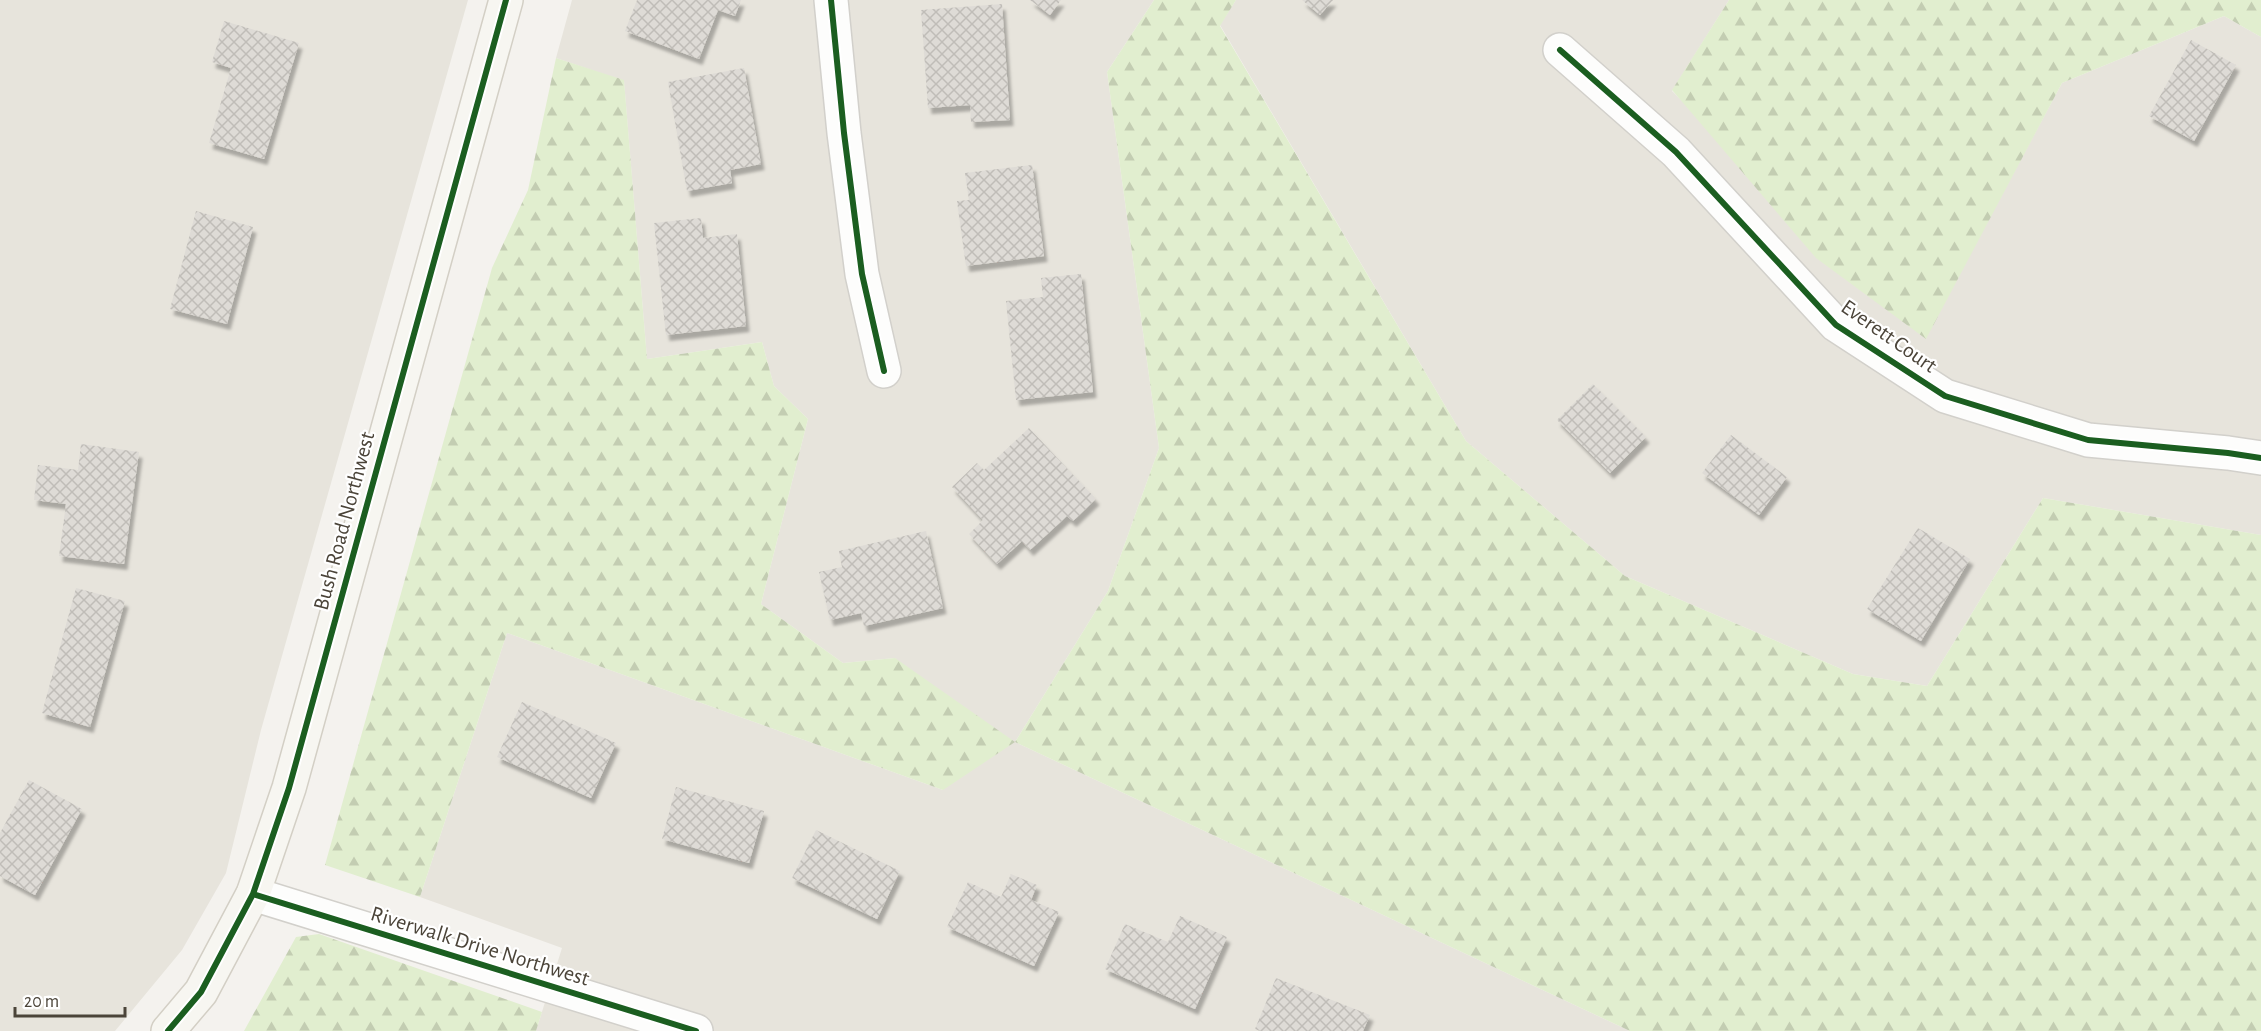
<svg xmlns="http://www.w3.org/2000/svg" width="2261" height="1031" font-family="'Alegreya Sans',sans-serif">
	<defs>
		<pattern id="forest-firs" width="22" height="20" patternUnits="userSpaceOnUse" patternTransform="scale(1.5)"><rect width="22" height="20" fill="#e1eecf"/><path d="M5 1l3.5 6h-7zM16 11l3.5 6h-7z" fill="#c3cdb2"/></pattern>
		<pattern id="building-cross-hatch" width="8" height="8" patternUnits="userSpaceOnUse" patternTransform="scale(1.5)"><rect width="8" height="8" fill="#dedbd6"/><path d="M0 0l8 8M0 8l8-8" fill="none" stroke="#c0bdb8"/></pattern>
		<filter id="shadow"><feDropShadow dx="3.5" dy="6" stdDeviation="1.5" flood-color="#0004"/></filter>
	</defs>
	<rect width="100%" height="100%" fill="#f4f2ee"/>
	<path fill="#e7e4dc" d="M 0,0 L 468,0 L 261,730 L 226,873 L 182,950 L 115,1031 L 0,1031 Z
		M 572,0 L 1154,0 L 1107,72 L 1159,448 L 1108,591 L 1015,742 L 1630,1031 L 536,1031 L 562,948 L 420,897 L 507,633 L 943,790 L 895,658 L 843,663 L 761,604 L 808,419 L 774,386 L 762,342 L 647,359 L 624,81 L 556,58 Z
		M 1236,0 L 1729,0 L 1672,91 L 1925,338 L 2062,83 L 2224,16 L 2261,37 L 2261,535 L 2043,498 L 1927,686 L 1853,674 L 1625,576 L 1466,441 L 1220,25 Z"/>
	<path fill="url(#forest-firs)" d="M 1154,0 L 1236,0 L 1220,26 L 1466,441 L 1625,576 L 1853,674 L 1927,686 L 2043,498 L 2261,535 L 2261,1031 L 1630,1031 L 1015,742 L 943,790 L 507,633 L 420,897 L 325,865 L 492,268 L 528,190 L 556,58 L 624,80 L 647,359 L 762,342 L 774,386 L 808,419 L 761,604 L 843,663 L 895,658 L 1015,742 L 1108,591 L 1159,448 L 1107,72 Z
		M 1729,0 L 2261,0 L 2261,37 L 2224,16 L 2062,83 L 1926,339 L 1816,258 L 1672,90 Z
		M 319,934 L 542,1012 L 536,1031 L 244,1031 L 296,937 Z"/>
	<path fill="url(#building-cross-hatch)" filter="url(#shadow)" d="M 637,0 L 741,0 L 735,16 L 718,10 L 699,59 L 625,31 Z
		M 1030,0 L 1061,0 L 1050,15 Z
		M 1302,0 L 1333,0 L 1320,15 Z
		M 1002,4 L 1010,120 L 971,122 L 970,105 L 928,108 L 921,10 Z
		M 224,21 L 299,43 L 264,159 L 209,143 L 231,68 L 212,62 Z
		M 2191,40 L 2236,65 L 2194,141 L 2149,116 Z
		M 744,68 L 761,164 L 730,170 L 732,183 L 687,191 L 668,82 Z
		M 1032,165 L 1044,256 L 966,266 L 957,201 L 969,200 L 965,173 Z
		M 196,211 L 253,227 L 227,324 L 170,309 Z
		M 701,218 L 703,238 L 737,234 L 746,326 L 666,335 L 654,223 Z
		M 1081,274 L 1093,392 L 1016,400 L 1006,301 L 1043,297 L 1041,278 Z
		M 1593,384 L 1646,437 L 1610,473 L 1557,420 Z
		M 1029,428 L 1096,499 L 1073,521 L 1067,516 L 1030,550 L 1022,541 L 997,564 L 969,534 L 983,520 L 952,487 L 977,463 L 984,470 Z
		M 1731,435 L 1787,477 L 1759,515 L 1702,473 Z
		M 81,444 L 139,452 L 124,564 L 59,556 L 66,504 L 34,500 L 38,465 L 78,470 Z
		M 1918,528 L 1970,559 L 1921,641 L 1867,609 Z
		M 926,531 L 943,608 L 864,626 L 861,613 L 830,620 L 819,572 L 842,567 L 839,551 Z
		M 76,588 L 125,601 L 90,727 L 42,713 Z
		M 522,702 L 616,743 L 591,798 L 497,757 Z
		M 29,780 L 82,809 L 35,895 L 0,876 L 0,833 Z
		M 676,787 L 764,811 L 749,863 L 662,839 Z
		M 816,830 L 900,871 L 877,919 L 792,878 Z
		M 1011,874 L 1037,885 L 1031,900 L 1059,912 L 1034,966 L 947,927 L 968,882 L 1001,897 Z
		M 1180,916 L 1227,937 L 1195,1009 L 1105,969 L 1125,924 L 1168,942 Z
		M 1276,978 L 1370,1015 L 1363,1031 L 1260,1031 L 1255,1029 Z"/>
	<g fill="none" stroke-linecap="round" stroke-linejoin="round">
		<defs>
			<path id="street" d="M 831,0 L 844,133 L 862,274 L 884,371
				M 1560,50 L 1676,152 L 1836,325 L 1945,396 L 2088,440 L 2228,453 L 2261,458
				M 253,894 L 696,1031"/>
			<path id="secondary" d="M 168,1031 L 201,992 L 253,894 L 289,788 L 506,0"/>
		</defs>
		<use href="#street" stroke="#d2d0cb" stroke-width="36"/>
		<use href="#secondary" stroke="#d3cfc5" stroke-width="36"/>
		<use href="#street" stroke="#fdfdfc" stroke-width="33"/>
		<use href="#secondary" stroke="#f7f6f1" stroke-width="33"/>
		<defs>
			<path id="cycleway" d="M 831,0 L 844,133 L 862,274 L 884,371
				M 1560,50 L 1676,152 L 1836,325 L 1945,396 L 2088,440 L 2228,453 L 2261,458
				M 253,894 L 696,1031
				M 168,1031 L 201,992 L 253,894 L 289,788 L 506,0"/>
		</defs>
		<use href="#cycleway" stroke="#fff" stroke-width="10"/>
		<use href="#cycleway" stroke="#1b5e20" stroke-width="6"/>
	</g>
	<g text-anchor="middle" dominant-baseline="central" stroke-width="4.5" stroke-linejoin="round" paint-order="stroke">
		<g font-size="22" fill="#4b4439" stroke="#fff">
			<text transform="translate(1889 336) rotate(35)">Everett Court</text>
			<text transform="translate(344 521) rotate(-75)">Bush Road Northwest</text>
			<text transform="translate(480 946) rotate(17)">Riverwalk Drive Northwest</text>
		</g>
	</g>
	<path d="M15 1007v9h110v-9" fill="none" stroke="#4b4439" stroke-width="3"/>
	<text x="24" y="1007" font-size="18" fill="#4b4439" stroke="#ffffff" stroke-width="4.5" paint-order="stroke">20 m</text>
</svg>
